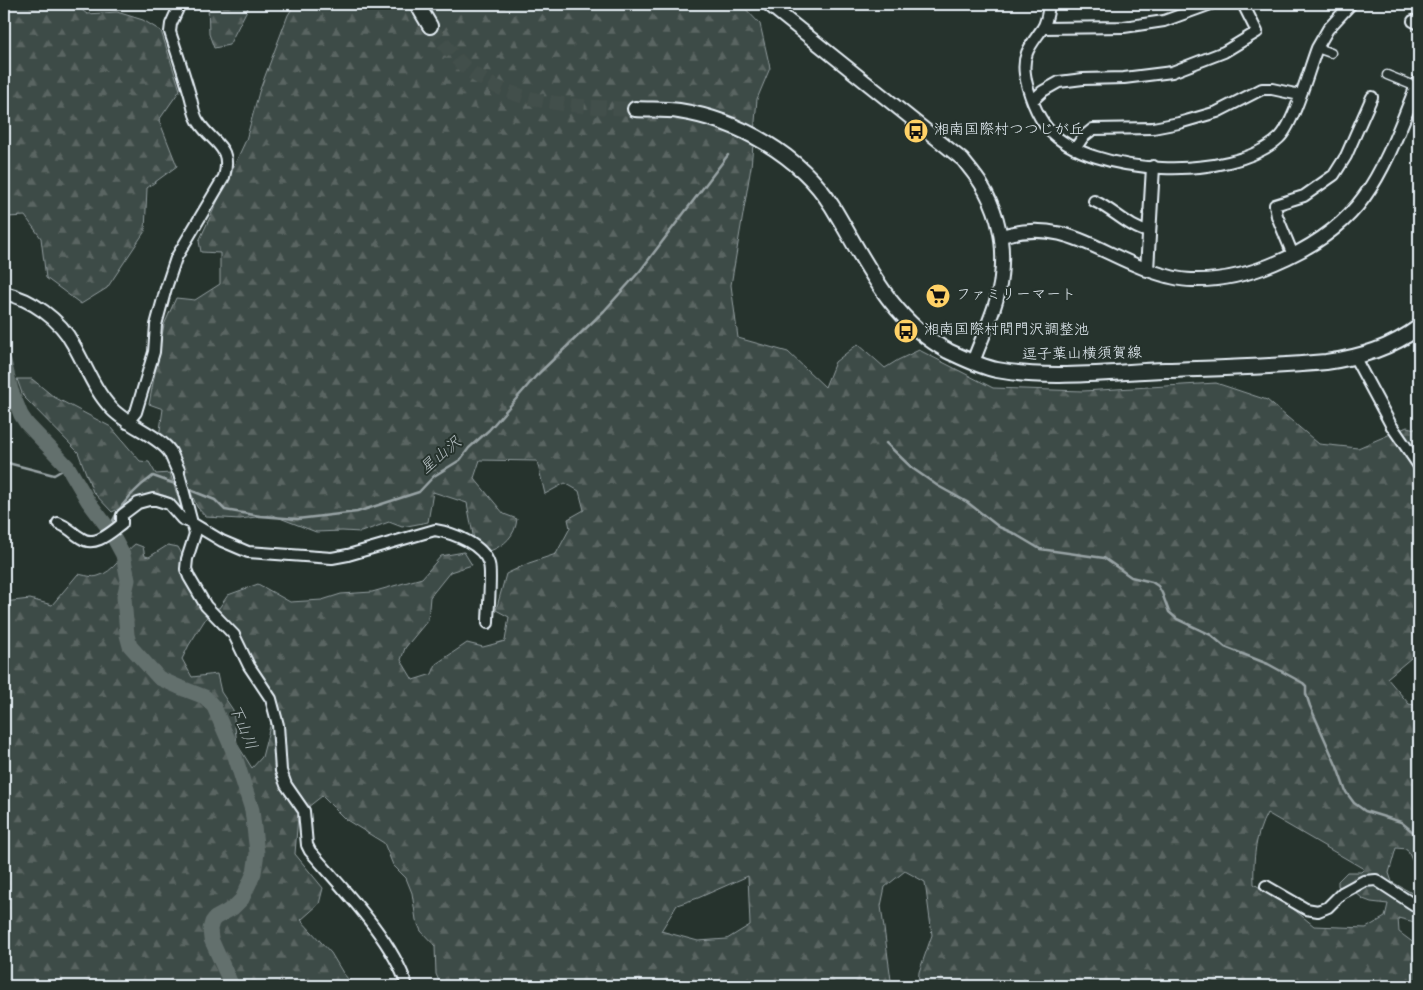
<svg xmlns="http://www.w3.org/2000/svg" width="1423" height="990" font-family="'Gochi Hand','Klee One',sans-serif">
	<defs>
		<pattern id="forest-firs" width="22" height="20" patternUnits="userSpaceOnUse" patternTransform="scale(1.25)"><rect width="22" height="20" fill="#3e4b47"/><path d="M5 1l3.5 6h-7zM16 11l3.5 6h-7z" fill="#5a6562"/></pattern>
	</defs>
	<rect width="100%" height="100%" fill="#26332d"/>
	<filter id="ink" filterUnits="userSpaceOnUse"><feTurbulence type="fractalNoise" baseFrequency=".02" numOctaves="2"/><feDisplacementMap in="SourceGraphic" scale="10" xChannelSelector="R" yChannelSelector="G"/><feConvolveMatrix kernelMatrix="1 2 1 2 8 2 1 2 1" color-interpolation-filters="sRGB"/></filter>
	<g filter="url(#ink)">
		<path fill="url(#forest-firs)" stroke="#939ea0" fill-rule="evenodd" d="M 4,4 L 74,4 L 87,14 L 117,12 L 143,20 L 161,31 L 180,90 L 159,120 L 177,166 L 147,188 L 145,231 L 107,288 L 81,304 L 46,278 L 41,238 L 25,216 L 8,217 L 4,253 Z
			M 208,4 L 250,4 L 229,45 L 214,48 L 209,34 Z
			M 295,4 L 741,4 L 760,24 L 770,68 L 757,99 L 751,167 L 731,285 L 738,338 L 788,352 L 825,387 L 835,362 L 858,344 L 885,368 L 898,360 L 919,350 L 993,388 L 1083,391 L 1216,383 L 1267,400 L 1319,444 L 1358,448 L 1407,427 L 1419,430 L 1419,656 L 1411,658 L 1387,678 L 1409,704 L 1419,706 L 1419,876 L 1407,849 L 1396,848 L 1389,873 L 1392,882 L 1419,897 L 1419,923 L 1398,918 L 1399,932 L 1419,947 L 1419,986 L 918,986 L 919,972 L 932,935 L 925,882 L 905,871 L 885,887 L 881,906 L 891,980 L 889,986 L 441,986 L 436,974 L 435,946 L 421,931 L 416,920 L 412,893 L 406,878 L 393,865 L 384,843 L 345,819 L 322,796 L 298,815 L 295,854 L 323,888 L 319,904 L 301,920 L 331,953 L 343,973 L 354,986 L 4,986 L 4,602 L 30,599 L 52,605 L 78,574 C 84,575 93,578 98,576 C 114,572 122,554 135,544 L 143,547 L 145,556 L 149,557 L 168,545 L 178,547 L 182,554 L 191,588 L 202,607 L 219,608 L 228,595 L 258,584 L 290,602 L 322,600 L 341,594 L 372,592 L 422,578 L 441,556 L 464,552 L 472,565 L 450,572 L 430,597 L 428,620 L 405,648 L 401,660 L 413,680 L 432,674 L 436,664 L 467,643 L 483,647 L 505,641 L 509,617 L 496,610 L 506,574 L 529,563 L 556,554 L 570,528 L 568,519 L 584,510 L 579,491 L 565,483 L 545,494 L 537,461 L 480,460 L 474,478 L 504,514 L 517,519 C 515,536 505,545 490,551 L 474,540 L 467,503 L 433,492 L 428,522 L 402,527 L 389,522 L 361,532 L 342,531 L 316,532 L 272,515 L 240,519 L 206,517 L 197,507 L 176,456 L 159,437 L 163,409 L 149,404 L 164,325 L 176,298 L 195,300 L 220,284 L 220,253 L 201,252 L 199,241 L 246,140 L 259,92 L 288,15 ZM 219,614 L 241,640 L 276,703 L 262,757 L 252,768 L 237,744 L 233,710 L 221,692 L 217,674 L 192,677 L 182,659 L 189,645 L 208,615 ZM 1267,813 L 1364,869 L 1361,872 L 1347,872 L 1338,881 L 1338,886 L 1354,891 L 1363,899 L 1371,902 L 1388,904 L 1385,917 L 1366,928 L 1314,926 L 1292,908 L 1254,884 C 1253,860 1255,835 1267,813 ZM 748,876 L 750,925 L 727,939 L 698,941 L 661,931 L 677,905 L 698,898 Z
			M 17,379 L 32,379 L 54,397 L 111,427 L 140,461 L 149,462 L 156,474 L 170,473 L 181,507 L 178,509 C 176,506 173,502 171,499 C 156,486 127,505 112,512 L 93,492 L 78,452 L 23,396 Z"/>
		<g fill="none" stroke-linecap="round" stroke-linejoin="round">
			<path stroke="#98a3a5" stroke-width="2.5" d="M 886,443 L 912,468 L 938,486 L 967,502 L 999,527 L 1013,533 L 1040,549 L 1104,558 L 1131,577 L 1152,582 L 1158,586 L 1162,593 L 1169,612 L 1177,619 L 1211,635 L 1225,647 L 1268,664 L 1303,683 L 1306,686 L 1306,694 L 1310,706 L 1337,767 L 1346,792 L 1354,803 L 1365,811 L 1401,822 L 1419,837
				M 4,462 L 54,475 L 68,467
				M 185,488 L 215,500 L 225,510 L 260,516 L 297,519 L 357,512 L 419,492 L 434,476 L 460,460 L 469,448 L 489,430 L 536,376 L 604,311 L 640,271 L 728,155
				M 109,529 C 118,507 133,490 153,476 L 178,485"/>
			<path stroke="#636f6d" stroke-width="15" d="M 4,361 L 11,390 L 21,415 L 27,424 L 68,467 L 88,501 L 109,529 L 123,555 L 128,580 L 124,597 L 127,635 L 130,646 L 159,678 L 179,687 L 205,697 L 214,707 L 234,753 L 252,810 L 257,853 L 254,873 L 242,899 L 233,908 L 215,918 L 212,922 L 210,929 L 211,939 L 232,986"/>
			<path stroke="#43504b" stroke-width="14" stroke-dasharray="14 7" stroke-linecap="butt" d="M 430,26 C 441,40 452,55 465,67 C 511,106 579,106 635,109"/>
			<defs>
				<path id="pedestrian" d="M 1317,48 L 1331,53
					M 1387,75 L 1419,88"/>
				<path id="minor" d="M 1049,4 C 1048,12 1047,22 1042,29 C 1032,44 1022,53 1025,74 C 1027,91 1037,116 1048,129 C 1091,177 1232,182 1279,138 C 1294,124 1309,69 1317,48 L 1328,29 L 1351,4
					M 1413,21 L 1419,24
					M 1043,28 L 1124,27 L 1164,21 L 1211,4
					M 1033,100 L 1043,91 L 1059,82 L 1083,79 L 1124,78 L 1172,72 L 1224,52 L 1257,32 L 1243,4
					M 1075,149 L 1083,137 L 1093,129 L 1153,128 L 1179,123 L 1217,112 L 1262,89 L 1272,89 L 1300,95
					M 1094,201 C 1114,210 1129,228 1149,232
					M 1293,255 L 1277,216 L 1275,205 L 1304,196 L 1334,175 L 1346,156 L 1372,97
					M 1355,358 L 1391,425 L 1419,466
					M 127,423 L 136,412 L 154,352 L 156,325 L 166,288 L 176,258 L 224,177 C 233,145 212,144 198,121 C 193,113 193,105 190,95 C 184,74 177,53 170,32 L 171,24 L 180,4
					M 178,470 L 192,523 L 222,541 L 248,552 L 332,558 L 348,555 L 435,530 C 453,533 483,544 489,564 C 492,574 488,610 488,623
					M 58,523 C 71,528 70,532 81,538 C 95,548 111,532 122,524 L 122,515 L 138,503 L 153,499 L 169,504 L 182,519 L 192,523 L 195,534 L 187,559 L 186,569 L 189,577 L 206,606 L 234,635 L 249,666 L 271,699 L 278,725 L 281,771 L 286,785 L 304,811 L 307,845 L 310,851 C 343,889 392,939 407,986
					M 1266,886 L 1306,909 L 1318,911 L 1328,907 L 1342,893 L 1364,881 L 1376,880 L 1419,908"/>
				<path id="tertiary" d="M 768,4 L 963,160 C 969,168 976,176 981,184 C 999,213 1005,244 1001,277 C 999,303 982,337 973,362
					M 1001,236 C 1062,218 1096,251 1148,270 C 1162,275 1178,280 1192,280 C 1252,282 1329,246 1364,197 C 1388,164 1403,119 1419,81
					M 1147,270 L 1153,167
					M 4,293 C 31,299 60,319 73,344 C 86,366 94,390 112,409 C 128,426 159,436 170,452 C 173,458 175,464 178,470"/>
				<path id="secondary" d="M 417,4 L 430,26
					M 635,109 C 649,110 665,109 679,111 C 738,120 800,155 832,206 C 865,260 889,319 948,351 C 963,358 981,367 997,370 C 1049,380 1112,372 1165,370 C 1219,368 1273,367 1326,362 C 1361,357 1391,348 1419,327"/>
			</defs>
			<use href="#pedestrian" stroke="#e8f1f8" stroke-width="11"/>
			<use href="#minor" stroke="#e8f1f8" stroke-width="14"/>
			<use href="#tertiary" stroke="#e8f1f8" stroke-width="16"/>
			<use href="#secondary" stroke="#e8f1f8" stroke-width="18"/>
			<use href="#pedestrian" stroke="#26332d" stroke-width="8"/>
			<use href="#minor" stroke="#26332d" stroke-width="10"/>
			<use href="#tertiary" stroke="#26332d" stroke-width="12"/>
			<use href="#secondary" stroke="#26332d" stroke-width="14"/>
		</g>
	</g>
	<defs>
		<symbol id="bus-disc" viewBox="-11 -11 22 22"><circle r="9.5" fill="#ffd166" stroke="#26332d"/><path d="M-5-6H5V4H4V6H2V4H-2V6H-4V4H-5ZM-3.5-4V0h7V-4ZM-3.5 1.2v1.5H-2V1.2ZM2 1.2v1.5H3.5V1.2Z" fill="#111"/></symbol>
		<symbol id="supermarket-disc" viewBox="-11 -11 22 22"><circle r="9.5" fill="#ffd166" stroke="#26332d"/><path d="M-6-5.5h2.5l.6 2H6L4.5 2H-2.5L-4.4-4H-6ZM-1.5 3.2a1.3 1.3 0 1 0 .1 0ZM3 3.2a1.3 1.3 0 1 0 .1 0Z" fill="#111"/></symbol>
	</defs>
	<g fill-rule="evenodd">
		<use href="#bus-disc" x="902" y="117" width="28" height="28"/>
		<use href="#supermarket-disc" x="924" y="282" width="28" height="28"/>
		<use href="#bus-disc" x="892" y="317" width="28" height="28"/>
	</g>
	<g text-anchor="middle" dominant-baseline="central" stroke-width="4" stroke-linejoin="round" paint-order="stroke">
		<g font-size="15" fill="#e8f1f8" stroke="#26332d" text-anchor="start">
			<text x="934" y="131">湘南国際村つつじが丘</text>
			<text x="956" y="296">ファミリーマート</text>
			<text x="924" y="331">湘南国際村間門沢調整池</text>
		</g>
		<g font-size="15" fill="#e8f1f8" stroke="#26332d">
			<text transform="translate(1082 355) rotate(-1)">逗子葉山横須賀線</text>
		</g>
		<g font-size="16" font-style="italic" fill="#b3bdc0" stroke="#26332d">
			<text transform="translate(442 457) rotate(-40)">星山沢</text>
			<text transform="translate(241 728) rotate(67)">下山川</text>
		</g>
	</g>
	<rect width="1423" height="990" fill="none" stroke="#26332d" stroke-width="20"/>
	<rect x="10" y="10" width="1403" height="970" fill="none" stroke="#e8f1f8" stroke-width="2" filter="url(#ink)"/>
</svg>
